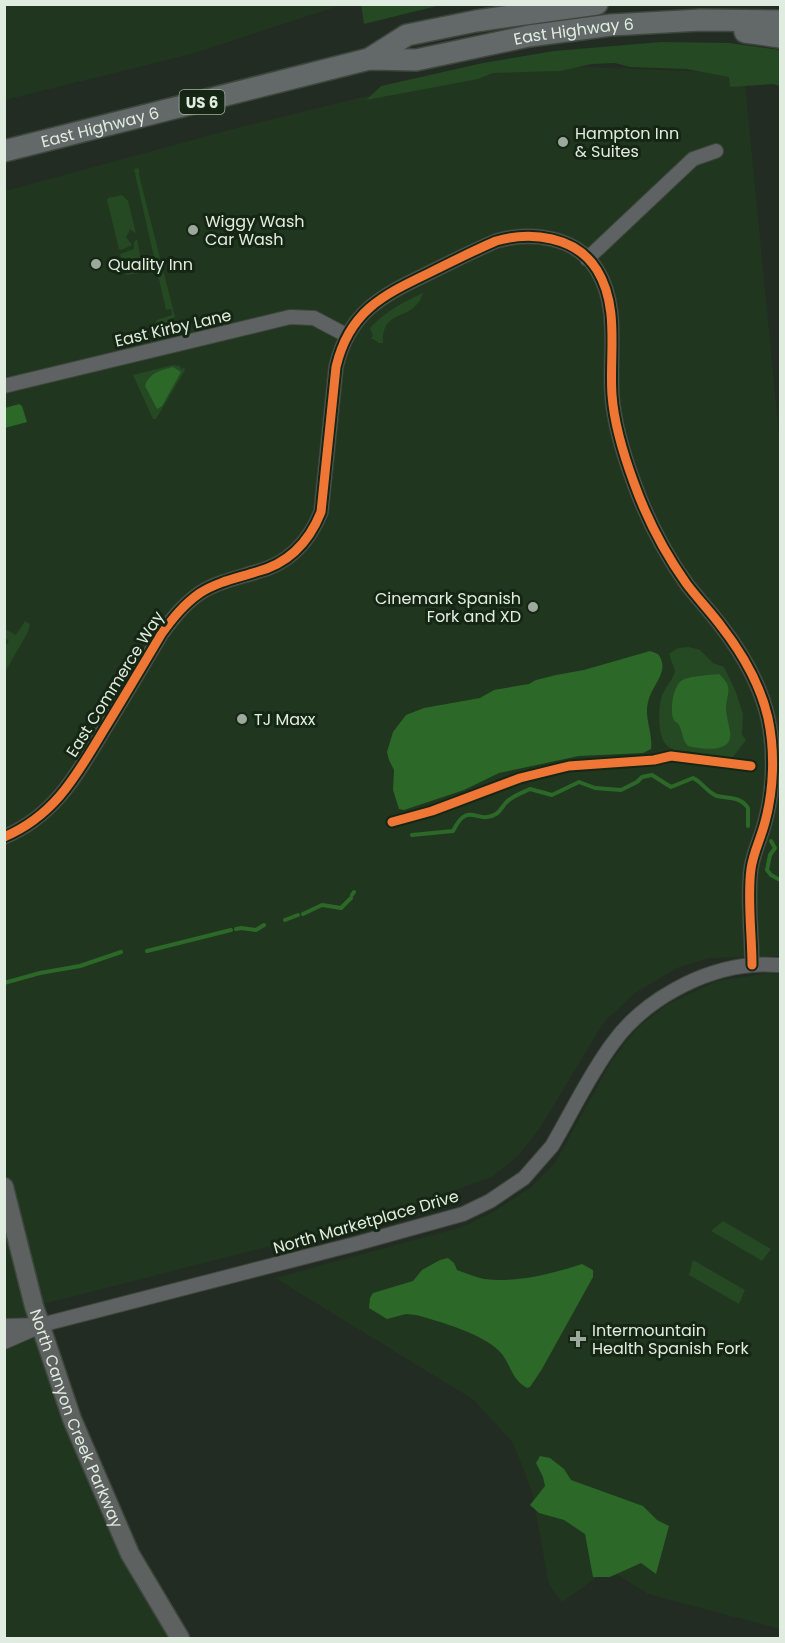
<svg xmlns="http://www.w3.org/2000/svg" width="785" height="1643" font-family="Poppins,sans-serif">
	<rect width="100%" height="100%" fill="#222c22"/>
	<path fill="#21361f" d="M 4,5 L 342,5 L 191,54 L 5,100 Z
		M 498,64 L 744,73 L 780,445 L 780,956 L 709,958 L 677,968 L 635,993 L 604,1022 L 540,1128 L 519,1155 L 492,1177 L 361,1223 L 35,1306 L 114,1518 L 180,1638 L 5,1638 L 5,191 L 233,129 Z
		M 769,973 L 780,974 L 780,1629 L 648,1594 L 608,1569 L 562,1602 L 549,1585 L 532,1491 L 513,1443 L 474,1400 L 275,1278 L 462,1227 L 493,1212 L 530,1188 L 555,1163 L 612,1060 L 637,1028 L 668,1004 L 717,981 Z"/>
	<path fill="#254922" d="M 361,4 L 441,4 L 441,5 L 364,24 Z
		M 661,42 L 729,43 L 780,50 L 780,86 L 773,84 L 730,87 L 729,77 L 686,69 L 630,67 L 615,63 L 592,64 L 560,71 L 493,73 L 478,79 L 366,100 L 381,86 L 483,63 L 554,51 Z
		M 139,168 L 139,175 L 175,317 L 171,319 L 171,322 L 155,324 L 157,320 L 172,315 L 171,309 L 166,310 L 134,169 Z
		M 122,195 L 128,201 L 136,233 L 129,229 L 129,232 L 126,237 L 132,245 L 121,250 L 119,249 L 107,200 L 108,198 Z
		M 137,239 L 142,266 L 140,273 L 126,275 L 120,254 L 134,249 L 134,242 Z
		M 423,293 C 413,324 382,306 383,343 L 379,343 L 371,338 L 373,336 L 370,328 C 385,312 403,302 423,293 Z
		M 173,365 L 180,366 L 181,369 L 184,368 L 185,370 L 156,419 L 153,419 L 133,375 Z
		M 25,621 L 30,624 L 28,632 L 5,672 L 5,647 L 9,641 L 5,638 L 5,629 L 16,635 Z
		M 689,647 L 700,650 L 713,663 L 724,667 L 735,690 L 743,714 L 742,734 L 746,740 L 732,758 L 694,755 L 694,753 L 687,751 L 684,754 C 677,751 668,749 664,742 C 658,732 658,707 662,696 C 665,687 673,680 675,671 L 669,654 L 678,648 Z
		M 723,1221 L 771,1249 L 762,1261 L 759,1259 L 711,1231 Z
		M 693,1260 L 745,1290 L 739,1304 L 689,1275 Z"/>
	<path fill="#2c6828" d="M 173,367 L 181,372 L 162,406 L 157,409 L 145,386 C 149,373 161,370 173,367 Z
		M 19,404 L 22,406 L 27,422 L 5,428 L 5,408 Z
		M 650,651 L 658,654 C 671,671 652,684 648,702 C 644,718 653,733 651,749 L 643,753 L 579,756 L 499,773 L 464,790 L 404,810 L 399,809 L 393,790 L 394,770 L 389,760 L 387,752 L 393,732 L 406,715 L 424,708 L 480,698 L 494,690 L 529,684 L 536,680 L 556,675 L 584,670 Z
		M 719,674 C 734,688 727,691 726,708 C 726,716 729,724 730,732 C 734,754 700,749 688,746 C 682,740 683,733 679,725 C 676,720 675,724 673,718 C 670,709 673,687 681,681 C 687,676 711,675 719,674 Z
		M 448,1258 L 454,1263 L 457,1270 C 466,1273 475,1277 484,1279 C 517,1283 551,1274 582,1264 L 593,1270 L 593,1277 L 542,1369 L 530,1387 L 527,1388 C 512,1380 511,1366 502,1354 C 485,1334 441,1322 416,1315 L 406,1314 L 387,1319 L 369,1308 L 370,1298 L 373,1293 L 413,1281 L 422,1270 L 440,1260 Z
		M 540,1456 L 550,1458 L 564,1469 L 571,1480 L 643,1506 L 657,1520 L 669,1526 L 656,1574 L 641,1563 L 610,1577 L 593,1577 L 585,1534 L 564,1520 L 539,1513 L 530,1505 L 545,1486 L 543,1477 L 536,1463 Z"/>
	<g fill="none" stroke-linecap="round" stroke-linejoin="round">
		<path stroke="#2c6828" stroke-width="4" d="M 412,835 L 453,831 C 469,799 477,826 496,814 C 501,811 504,803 509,800 C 515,795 524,792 530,789 L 552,795 L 579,782 L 595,788 L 621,790 L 637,782 L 642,777 L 652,775 L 671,787 L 693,778 C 702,782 708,793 717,796 C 729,799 740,796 748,808 L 748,826
			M 771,841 L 775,848 L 770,855 L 767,870 L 771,875 L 780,880
			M 352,895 L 354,892
			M 303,914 L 322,905 L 341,908 L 351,898
			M 285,920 L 298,915
			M 236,929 L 241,928 L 256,930 L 264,925
			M 147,951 L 231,930
			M 4,983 L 40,973 L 80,966 L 121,952"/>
		<defs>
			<path id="minor" d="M 587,259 L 693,159 L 716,151
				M 4,386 L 290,317 L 314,318 L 346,335
				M 4,837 C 56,815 77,774 105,728 C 124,697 143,665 162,633 C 173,618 184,604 200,593 C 217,582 237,578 256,572 C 288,564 309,542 321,512 L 336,367 C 349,312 381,296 429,273 C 451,262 473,251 496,241 C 531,231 576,236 597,270 C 620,307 609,355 612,395 C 614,424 624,456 634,483 C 647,519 664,552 686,583 C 697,598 710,611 721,626 C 742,653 760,683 768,718 C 775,751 774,789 765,822 C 761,838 753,853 751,869 C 747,897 752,936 752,965
				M 4,1326 L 41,1325 L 355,1244 L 463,1214 L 490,1201 L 524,1178 L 552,1146 C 572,1112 589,1075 613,1043 C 643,1001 701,969 753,965 C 762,964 771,965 780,965
				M 4,1342 L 36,1328"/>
			<g id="major">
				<path id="s1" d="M 4,1187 L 34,1306 L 72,1419 L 130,1554 L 180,1638"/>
			</g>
			<g id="highway">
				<path d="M 745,32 L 780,37"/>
				<path d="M 369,59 L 407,35 L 476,21 L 597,4"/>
				<path id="s2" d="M 4,151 L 369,59 L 416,60 L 529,36 L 611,25 L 701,20 L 780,21"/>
			</g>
		</defs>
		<use href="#minor" stroke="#3e463d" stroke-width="16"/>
		<use href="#major" stroke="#3e463d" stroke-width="21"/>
		<use href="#highway" stroke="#3e463d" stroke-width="24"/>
		<use href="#minor" stroke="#5e6262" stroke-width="14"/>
		<use href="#major" stroke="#5d6261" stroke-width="18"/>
		<use href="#highway" stroke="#636868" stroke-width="21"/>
		<defs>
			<path id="cycleway" d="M 392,822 L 432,811 L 520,778 L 569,766 L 654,760 L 671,756 L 751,766
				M 4,837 C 56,815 77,774 105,728 C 124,697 143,665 162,633 C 173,618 184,604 200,593 C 217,582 237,578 256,572 C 288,564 309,542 321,512 L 336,367 C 349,312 381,296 429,273 C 451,262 473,251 496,241 C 531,231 576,236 597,270 C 620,307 609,355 612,395 C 614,424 624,456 634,483 C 647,519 664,552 686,583 C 697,598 710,611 721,626 C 742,653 760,683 768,718 C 775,751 774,789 765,822 C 761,838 753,853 751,869 C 747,897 752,936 752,965"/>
		</defs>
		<use href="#cycleway" stroke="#152714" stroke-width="13"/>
		<use href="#cycleway" stroke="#f07635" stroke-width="9"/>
	</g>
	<g fill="#9ea99e" stroke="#152714" stroke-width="2">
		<circle cx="563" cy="142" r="6"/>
		<circle cx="193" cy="230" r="6"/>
		<circle cx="96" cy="264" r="6"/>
		<circle cx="533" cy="607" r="6"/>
		<circle cx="242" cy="719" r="6"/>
		<path d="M575 1330h6v6h6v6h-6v6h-6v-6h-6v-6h6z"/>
	</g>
	<g text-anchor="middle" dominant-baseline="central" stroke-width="6" stroke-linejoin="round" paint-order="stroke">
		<rect fill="#152714" stroke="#a4b1a3" stroke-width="1.5" x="179.5" y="90" width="45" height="24" rx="4.5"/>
		<g font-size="15" font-weight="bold" fill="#e1ece0">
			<text x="202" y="102">US 6</text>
		</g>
		<g font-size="16" fill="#e1ece0" stroke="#152714">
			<text stroke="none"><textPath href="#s2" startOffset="584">East Highway 6</textPath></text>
			<text stroke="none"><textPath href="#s2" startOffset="99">East Highway 6</textPath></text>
			<text transform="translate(173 328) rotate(-13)">East Kirby Lane</text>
			<text transform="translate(115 684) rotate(-58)">East Commerce Way</text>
			<text transform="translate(366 1222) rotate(-16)">North Marketplace Drive</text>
			<text stroke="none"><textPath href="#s1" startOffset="243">North Canyon Creek Parkway</textPath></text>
		</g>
		<g font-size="16" fill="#e1ece0" stroke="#152714" text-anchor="start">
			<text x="575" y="133">Hampton Inn<tspan x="575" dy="18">&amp; Suites</tspan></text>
			<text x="205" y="221">Wiggy Wash<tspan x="205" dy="18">Car Wash</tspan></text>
			<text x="108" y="264">Quality Inn</text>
			<text x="521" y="598" text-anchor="end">Cinemark Spanish<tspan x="521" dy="18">Fork and XD</tspan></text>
			<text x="254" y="719">TJ Maxx</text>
			<text x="592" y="1330">Intermountain<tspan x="592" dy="18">Health Spanish Fork</tspan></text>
		</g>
	</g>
	<rect width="785" height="1643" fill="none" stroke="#e1ece0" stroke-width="12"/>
</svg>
